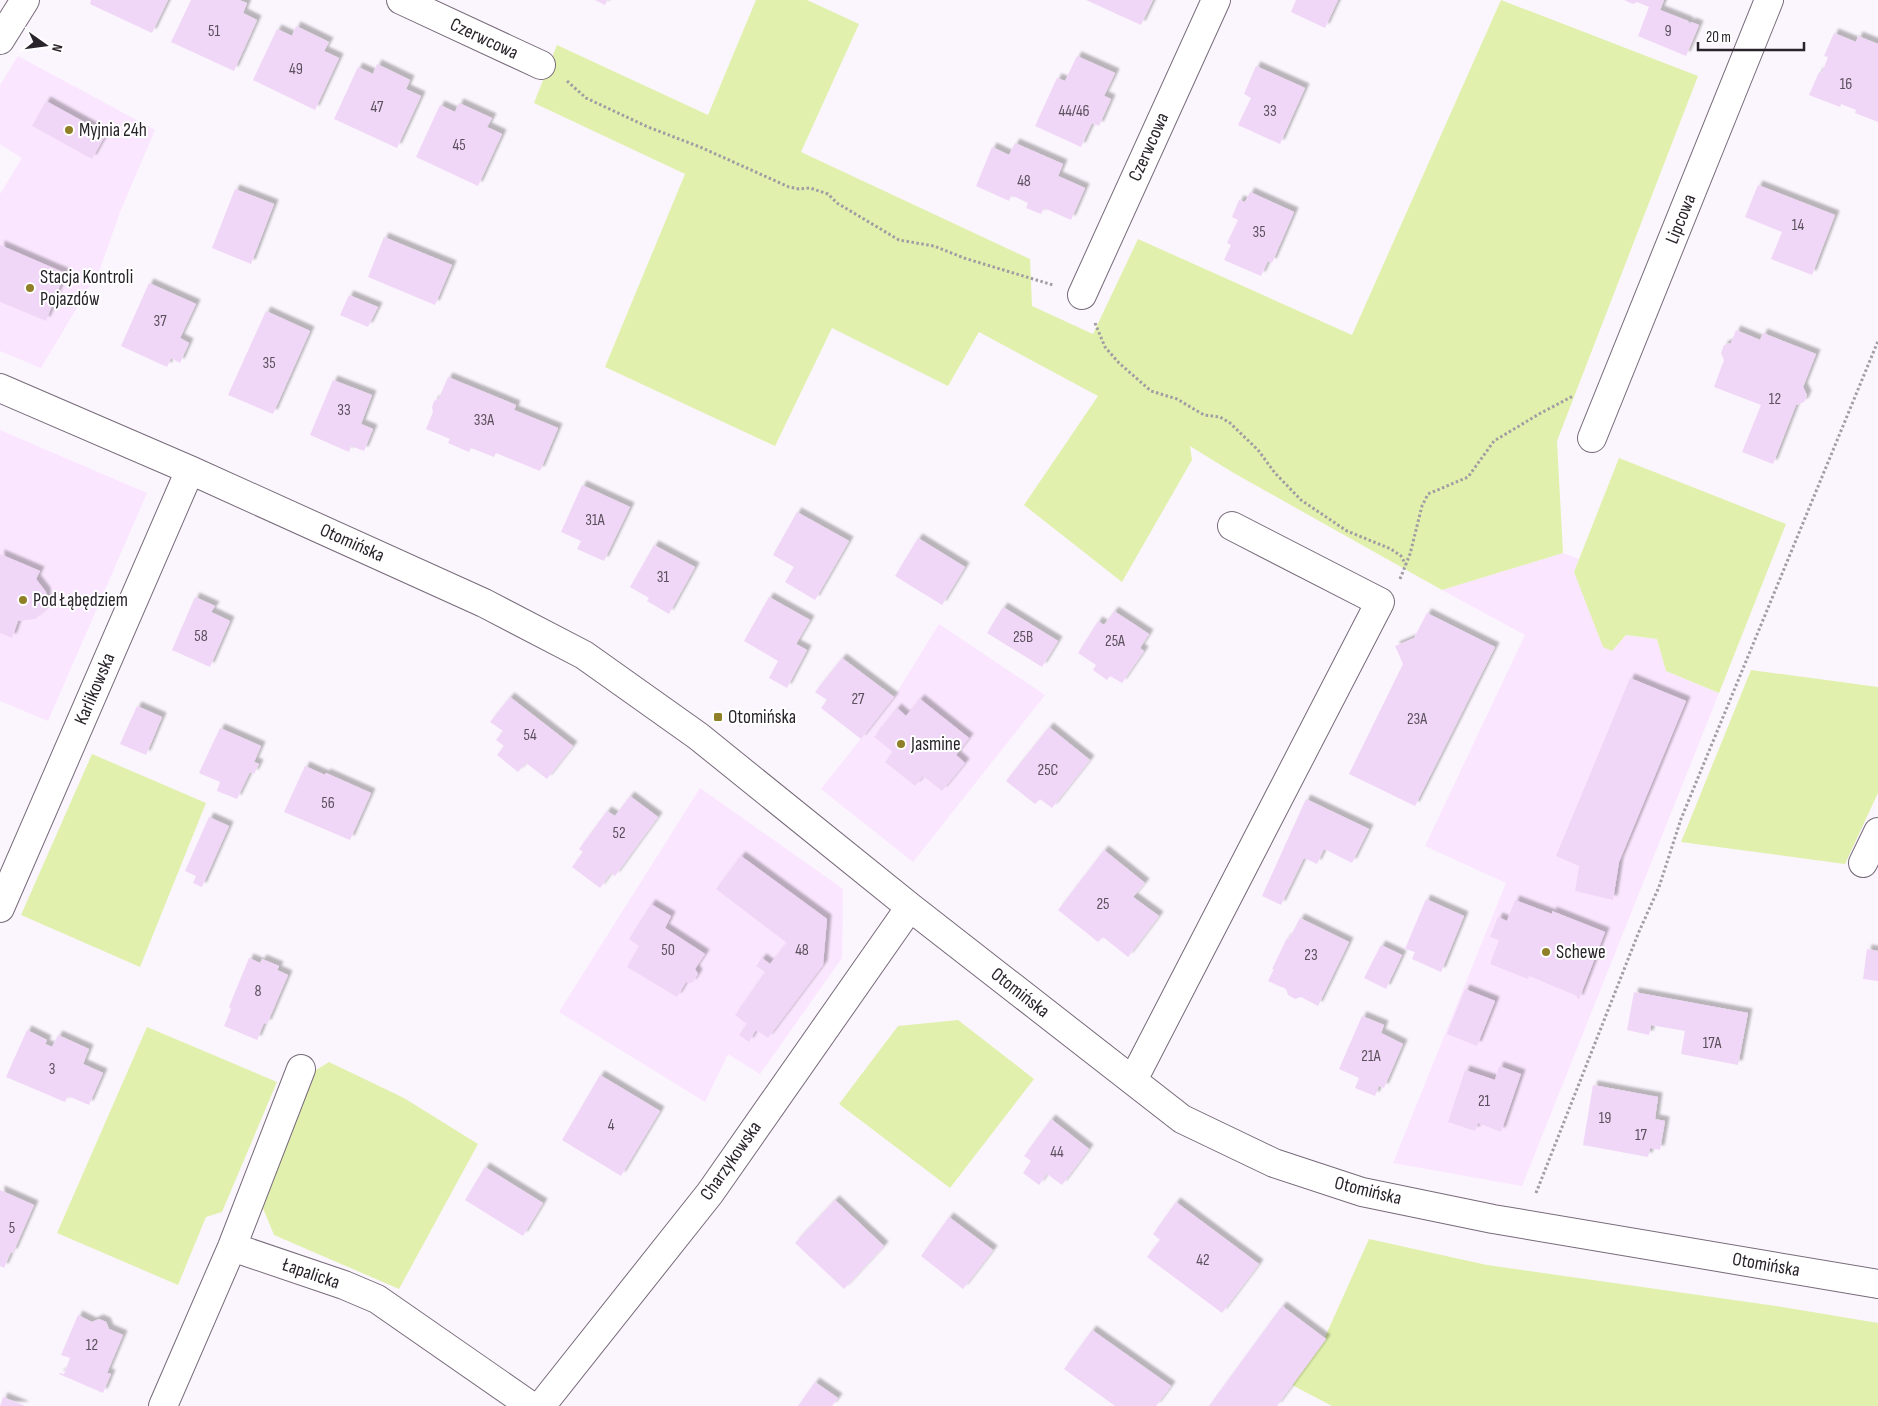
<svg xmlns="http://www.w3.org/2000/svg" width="1878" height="1406" font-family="'Sofia Sans Condensed',sans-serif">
	<defs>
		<filter id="shadow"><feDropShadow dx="4.5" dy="-4.5" stdDeviation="1" flood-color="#0004"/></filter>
	</defs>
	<rect width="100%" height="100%" fill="#fbf5fd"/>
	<path fill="#fbe6ff" d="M 18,56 L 155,130 L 120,212 L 100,269 L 41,368 L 0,351 L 0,194 L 22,158 L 0,144 L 0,85 Z
		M 0,430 L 147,493 L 48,721 L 0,701 Z
		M 1563,553 L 1579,559 L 1574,572 L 1612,651 L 1626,635 L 1657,639 L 1666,671 L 1719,693 L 1522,1186 L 1393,1163 L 1506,883 L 1425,846 L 1525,635 L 1442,590 Z
		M 939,624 L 1045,695 L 913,862 L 821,789 L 894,697 Z
		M 700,788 L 843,889 L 842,958 L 760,1074 L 728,1054 L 705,1102 L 559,1012 Z"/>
	<path fill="#e1f1ad" d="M 756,0 L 807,0 L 859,24 L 801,152 L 1030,259 L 1032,306 L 1093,334 L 1138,239 L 1352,335 L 1501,0 L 1698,76 L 1557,441 L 1563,553 L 1442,590 L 1232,472 L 1190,446 L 1192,460 L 1122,582 L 1024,505 L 1098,396 L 979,332 L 948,386 L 832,328 L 775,446 L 605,367 L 685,174 L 534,103 L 557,45 L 708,115 Z
		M 1619,458 L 1786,524 L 1719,693 L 1666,671 L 1657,639 L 1626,635 L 1612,651 L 1603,647 L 1574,572 Z
		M 1751,670 L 1878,687 L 1878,793 L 1845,864 L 1681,842 Z
		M 92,754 L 206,803 L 140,967 L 21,915 Z
		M 958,1020 L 1034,1079 L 950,1188 L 839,1104 L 898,1026 Z
		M 147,1027 L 277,1082 L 222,1212 L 206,1217 L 178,1285 L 57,1233 Z
		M 329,1062 L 404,1098 L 478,1144 L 399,1289 L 274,1235 L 260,1201 L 316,1070 Z
		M 1369,1239 L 1487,1265 L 1776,1306 L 1878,1323 L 1878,1406 L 1332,1406 L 1292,1385 L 1326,1339 L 1325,1337 Z"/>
	<path fill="#f1d7f7" filter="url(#shadow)" d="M 91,0 L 168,0 L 152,33 L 90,4 Z
		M 191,0 L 239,0 L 247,3 L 243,13 L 257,20 L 234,71 L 171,42 Z
		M 595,0 L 607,0 L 605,5 Z
		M 1086,0 L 1153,0 L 1141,25 Z
		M 1296,0 L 1338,0 L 1325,28 L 1291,12 Z
		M 1624,0 L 1664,0 L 1660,10 L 1688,21 L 1690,24 L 1691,22 L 1699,25 L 1686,56 L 1638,36 L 1649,7 L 1637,2 L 1633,4 Z
		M 296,26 L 329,42 L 324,51 L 339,58 L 315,110 L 253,80 L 277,29 L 292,36 Z
		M 1834,33 L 1856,42 L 1858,36 L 1878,44 L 1878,122 L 1855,113 L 1856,110 L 1841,104 L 1840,107 L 1809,95 L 1819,72 L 1822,73 L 1828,57 L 1824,56 Z
		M 1077,56 L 1115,73 L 1104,96 L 1111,99 L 1099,126 L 1092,123 L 1081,147 L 1035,126 L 1057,78 L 1065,81 Z
		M 377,64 L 410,80 L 406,89 L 421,96 L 397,148 L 334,119 L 358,67 L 373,74 Z
		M 1256,66 L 1305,88 L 1280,144 L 1238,125 L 1251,98 L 1244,94 Z
		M 46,101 L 106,134 L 92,159 L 32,126 Z
		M 459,103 L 492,118 L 487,127 L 502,134 L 478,186 L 416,157 L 440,105 L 455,112 Z
		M 1015,143 L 1063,164 L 1058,176 L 1085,188 L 1071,220 L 1044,208 L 1041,214 L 1026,208 L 1028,203 L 1011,195 L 1009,201 L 976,186 L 992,147 L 1009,155 Z
		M 1758,185 L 1835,215 L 1812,275 L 1771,259 L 1782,232 L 1745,217 Z
		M 235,189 L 274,204 L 251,264 L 212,248 Z
		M 1250,192 L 1294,212 L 1272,263 L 1268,261 L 1261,276 L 1224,260 L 1231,245 L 1227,243 L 1238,220 L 1232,217 L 1239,200 L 1245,202 Z
		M 384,237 L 452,265 L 435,305 L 368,277 Z
		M 0,245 L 65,273 L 46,321 L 0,302 Z
		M 149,283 L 196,304 L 180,338 L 189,343 L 180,363 L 171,358 L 167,367 L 121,346 Z
		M 349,295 L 378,307 L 368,327 L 340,315 Z
		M 266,311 L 310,331 L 273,414 L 228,395 Z
		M 1736,330 L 1760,340 L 1763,333 L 1816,354 L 1803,387 L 1807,395 L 1804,402 L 1796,405 L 1773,464 L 1742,452 L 1761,405 L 1714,387 L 1724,360 L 1721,353 L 1724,345 L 1731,343 Z
		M 448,377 L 516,405 L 514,410 L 558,428 L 540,471 L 496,453 L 494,457 L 471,448 L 469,452 L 448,443 L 450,439 L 426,429 L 433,412 L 432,407 L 434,401 L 439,398 Z
		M 333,380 L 372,395 L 361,424 L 373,429 L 364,451 L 351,446 L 349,452 L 310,435 Z
		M 582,485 L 630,507 L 604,561 L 577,549 L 581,541 L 561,532 Z
		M 797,512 L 849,541 L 815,600 L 785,582 L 794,567 L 773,555 Z
		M 918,538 L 965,567 L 942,605 L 895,576 Z
		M 654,545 L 695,567 L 669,614 L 647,601 L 649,598 L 630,587 Z
		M 0,554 L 40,571 L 36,579 L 46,592 L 47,608 L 35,619 L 18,621 L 12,638 L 0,633 Z
		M 195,597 L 215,606 L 211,612 L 230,621 L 210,667 L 172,650 Z
		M 769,597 L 810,620 L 796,644 L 807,650 L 787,688 L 769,678 L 778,661 L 744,641 Z
		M 1003,607 L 1058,641 L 1042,667 L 987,633 Z
		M 1114,611 L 1149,634 L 1140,648 L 1144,651 L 1122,683 L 1110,676 L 1107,680 L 1093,670 L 1096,665 L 1078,653 L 1098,621 L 1104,625 Z
		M 1427,613 L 1495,647 L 1415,806 L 1349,774 L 1403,664 L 1395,646 L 1414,638 Z
		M 842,658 L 894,697 L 861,739 L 821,708 L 827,700 L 815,692 Z
		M 1630,678 L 1686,701 L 1619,862 L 1613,900 L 1575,891 L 1579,866 L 1556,856 Z
		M 510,697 L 573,746 L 547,779 L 526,763 L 518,772 L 497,755 L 504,746 L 496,740 L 503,731 L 490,722 Z
		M 920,699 L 969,738 L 956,755 L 965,763 L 942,791 L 923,776 L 915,786 L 885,762 L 893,752 L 874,737 L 897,708 L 906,716 Z
		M 137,706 L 162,717 L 146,755 L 120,744 Z
		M 1049,727 L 1090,760 L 1052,808 L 1040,799 L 1035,804 L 1006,781 Z
		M 220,728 L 261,746 L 254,762 L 259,764 L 254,774 L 250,772 L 237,799 L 217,791 L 220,782 L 199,773 Z
		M 305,766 L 325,775 L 326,773 L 371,793 L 350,840 L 284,812 Z
		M 630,796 L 658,817 L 615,876 L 611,873 L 600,888 L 572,867 L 583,852 L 579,849 L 607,811 L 615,816 Z
		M 1306,799 L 1369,829 L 1352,863 L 1324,849 L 1317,864 L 1304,858 L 1281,905 L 1262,896 Z
		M 209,817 L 229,826 L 202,887 L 193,883 L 196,876 L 185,871 Z
		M 1104,850 L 1145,883 L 1133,897 L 1159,916 L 1128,957 L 1103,937 L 1098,942 L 1058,910 Z
		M 741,856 L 827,919 L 823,965 L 768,1038 L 756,1030 L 749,1042 L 739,1035 L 747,1024 L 735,1015 L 765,972 L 756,966 L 762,958 L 770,964 L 787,943 L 716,889 Z
		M 1426,899 L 1464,916 L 1441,972 L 1412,959 L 1415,952 L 1405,949 Z
		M 1515,900 L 1552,914 L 1552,911 L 1605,932 L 1579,999 L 1577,999 L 1577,996 L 1529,976 L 1528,979 L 1490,964 L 1499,940 L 1490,937 L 1498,917 L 1507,921 Z
		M 651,904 L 671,916 L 665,928 L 705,954 L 695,969 L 698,974 L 692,983 L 686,982 L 677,997 L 627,967 L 639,946 L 629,939 Z
		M 1300,918 L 1349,942 L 1318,1006 L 1301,997 L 1295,999 L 1288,995 L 1286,989 L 1268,981 L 1274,969 L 1272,969 L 1287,938 L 1289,939 Z
		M 1381,945 L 1402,955 L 1386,989 L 1364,978 Z
		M 1867,949 L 1878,951 L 1878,981 L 1863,979 Z
		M 249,958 L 260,963 L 262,959 L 279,966 L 277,970 L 288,975 L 267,1024 L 264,1023 L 257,1040 L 224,1026 L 231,1009 L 229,1007 Z
		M 1465,989 L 1495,1001 L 1477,1046 L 1447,1034 Z
		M 1634,992 L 1748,1013 L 1738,1065 L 1681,1054 L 1685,1031 L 1651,1025 L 1649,1035 L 1627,1030 Z
		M 1362,1016 L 1384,1025 L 1381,1033 L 1403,1044 L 1384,1088 L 1379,1086 L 1375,1096 L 1355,1088 L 1359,1078 L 1339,1069 Z
		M 27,1030 L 47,1040 L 45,1044 L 52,1047 L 58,1035 L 89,1049 L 83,1064 L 103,1073 L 89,1105 L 68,1096 L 65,1102 L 6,1077 Z
		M 1499,1066 L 1521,1074 L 1501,1132 L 1478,1123 L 1475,1131 L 1448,1122 L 1465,1070 L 1495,1080 Z
		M 600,1075 L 660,1111 L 621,1176 L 562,1140 Z
		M 1593,1085 L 1658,1097 L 1655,1119 L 1665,1121 L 1660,1150 L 1650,1148 L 1648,1157 L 1583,1145 Z
		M 1051,1119 L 1089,1149 L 1062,1185 L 1047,1174 L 1039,1185 L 1023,1173 L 1031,1161 L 1024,1156 Z
		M 485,1167 L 543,1203 L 523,1236 L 465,1200 Z
		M 0,1190 L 34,1205 L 13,1253 L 11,1252 L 4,1268 L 0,1266 Z
		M 835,1200 L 884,1246 L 844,1289 L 795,1243 Z
		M 1176,1202 L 1259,1264 L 1222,1313 L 1147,1257 L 1160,1240 L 1153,1234 Z
		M 949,1217 L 993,1250 L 963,1289 L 921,1256 Z
		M 1282,1306 L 1326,1339 L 1277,1406 L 1209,1406 Z
		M 78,1315 L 92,1322 L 99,1319 L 106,1322 L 109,1329 L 123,1335 L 107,1373 L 111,1374 L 103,1393 L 59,1374 L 60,1373 L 64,1374 L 70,1358 L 61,1355 Z
		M 1092,1330 L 1171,1386 L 1156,1406 L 1115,1406 L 1064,1369 Z
		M 815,1382 L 838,1398 L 832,1406 L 798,1406 Z
		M 3,1397 L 25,1406 L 0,1406 Z"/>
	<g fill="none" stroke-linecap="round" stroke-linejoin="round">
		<defs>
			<path id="minor" d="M 401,0 L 541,65
				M 0,40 L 25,0
				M 1082,295 L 1216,0
				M 0,388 L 190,470 L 484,603 L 584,655 L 698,736 L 910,907 L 1182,1119 L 1274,1163 L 1362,1192 L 1493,1219 L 1878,1284
				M 1592,438 L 1769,0
				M 1863,863 L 1878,832
				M 0,908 L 190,470
				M 1133,1080 L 1380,602 L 1232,526
				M 232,1247 L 344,1285 L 377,1299 L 531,1406
				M 163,1406 L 232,1247 L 301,1069
				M 541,1406 L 710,1193 L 910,907"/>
		</defs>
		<use href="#minor" stroke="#776a7a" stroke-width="30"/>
		<path stroke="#a29ca3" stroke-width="3" stroke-dasharray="2.5 2.5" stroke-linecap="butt" d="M 567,81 L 586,98 L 648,127 L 700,147 L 789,187 L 799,189 L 810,188 L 828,194 L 837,203 L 899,240 L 934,246 L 964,258 L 1053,285
			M 1095,323 L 1105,347 L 1119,363 L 1151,391 L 1177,399 L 1204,415 L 1220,417 L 1230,423 L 1258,450 L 1275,473 L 1301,500 L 1347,531 L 1391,549 L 1401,556 L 1406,565
			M 1400,579 L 1410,554 L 1422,506 L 1428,494 L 1468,477 L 1494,441 L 1539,414 L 1573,396
			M 1536,1193 L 1638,934 L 1659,887 L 1681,819 L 1878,341"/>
		<use href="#minor" stroke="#fff" stroke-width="28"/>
	</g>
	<g fill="#8f8027" stroke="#fff" stroke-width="2">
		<circle cx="69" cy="130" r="5"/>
		<circle cx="30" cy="288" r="5"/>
		<circle cx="23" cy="600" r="5"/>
		<rect x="713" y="712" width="10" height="10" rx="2.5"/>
		<circle cx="901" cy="744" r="5"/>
		<circle cx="1546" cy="952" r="5"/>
	</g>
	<g text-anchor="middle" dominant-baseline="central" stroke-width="4" stroke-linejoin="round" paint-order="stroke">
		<g font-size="16" fill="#5b505d">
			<text x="214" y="31">51</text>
			<text x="1668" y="31">9</text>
			<text x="296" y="69">49</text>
			<text x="1846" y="84">16</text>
			<text x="377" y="107">47</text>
			<text x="1074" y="111">44/46</text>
			<text x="1270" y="111">33</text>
			<text x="459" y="145">45</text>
			<text x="1024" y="181">48</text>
			<text x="1798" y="225">14</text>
			<text x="1259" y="232">35</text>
			<text x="160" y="321">37</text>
			<text x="269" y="363">35</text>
			<text x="1775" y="399">12</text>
			<text x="344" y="410">33</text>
			<text x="484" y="420">33A</text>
			<text x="595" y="520">31A</text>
			<text x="663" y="577">31</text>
			<text x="201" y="636">58</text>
			<text x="1023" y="637">25B</text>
			<text x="1115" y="641">25A</text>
			<text x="858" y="699">27</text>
			<text x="1417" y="719">23A</text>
			<text x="530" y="735">54</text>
			<text x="1048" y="770">25C</text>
			<text x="328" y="803">56</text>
			<text x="619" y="833">52</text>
			<text x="1103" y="904">25</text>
			<text x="668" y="950">50</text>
			<text x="802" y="950">48</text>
			<text x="1311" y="955">23</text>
			<text x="258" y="991">8</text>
			<text x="1712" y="1043">17A</text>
			<text x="1371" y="1056">21A</text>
			<text x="52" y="1069">3</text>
			<text x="1484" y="1101">21</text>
			<text x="1605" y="1118">19</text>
			<text x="611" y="1125">4</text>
			<text x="1641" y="1135">17</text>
			<text x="1057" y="1152">44</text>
			<text x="12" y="1228">5</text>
			<text x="1203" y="1260">42</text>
			<text x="92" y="1345">12</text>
		</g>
		<g font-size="19" fill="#29232a" stroke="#fff">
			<text transform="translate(484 39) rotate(25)">Czerwcowa</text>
			<text transform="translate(1149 147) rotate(-66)">Czerwcowa</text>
			<text transform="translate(1681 219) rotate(-68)">Lipcowa</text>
			<text transform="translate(352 543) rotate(24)">Otomińska</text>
			<text transform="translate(95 689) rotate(-67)">Karlikowska</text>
			<text transform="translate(1020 993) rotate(38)">Otomińska</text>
			<text transform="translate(731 1161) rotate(-55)">Charzykowska</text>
			<text transform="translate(1368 1191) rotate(14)">Otomińska</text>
			<text transform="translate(1766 1265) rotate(10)">Otomińska</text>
			<text transform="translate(311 1274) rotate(19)">Łapalicka</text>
		</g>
		<g font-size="19" fill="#29232a" stroke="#fff" text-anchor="start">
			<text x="79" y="130">Myjnia 24h</text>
			<text x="40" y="277">Stacja Kontroli<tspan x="40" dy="22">Pojazdów</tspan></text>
			<text x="33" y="600">Pod Łąbędziem</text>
			<text x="728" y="717">Otomińska</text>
			<text x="911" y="744">Jasmine</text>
			<text x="1556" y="952">Schewe</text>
		</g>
	</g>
	<g transform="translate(45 45) rotate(104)" stroke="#ffffff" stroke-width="4" paint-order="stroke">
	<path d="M0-4L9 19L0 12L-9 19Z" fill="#29232a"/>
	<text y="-8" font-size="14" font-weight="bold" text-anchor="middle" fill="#29232a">N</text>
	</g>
	<path d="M1698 42v8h106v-8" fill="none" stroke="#29232a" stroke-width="2.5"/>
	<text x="1706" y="42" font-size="15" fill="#29232a" stroke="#ffffff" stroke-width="4" paint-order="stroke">20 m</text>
</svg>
